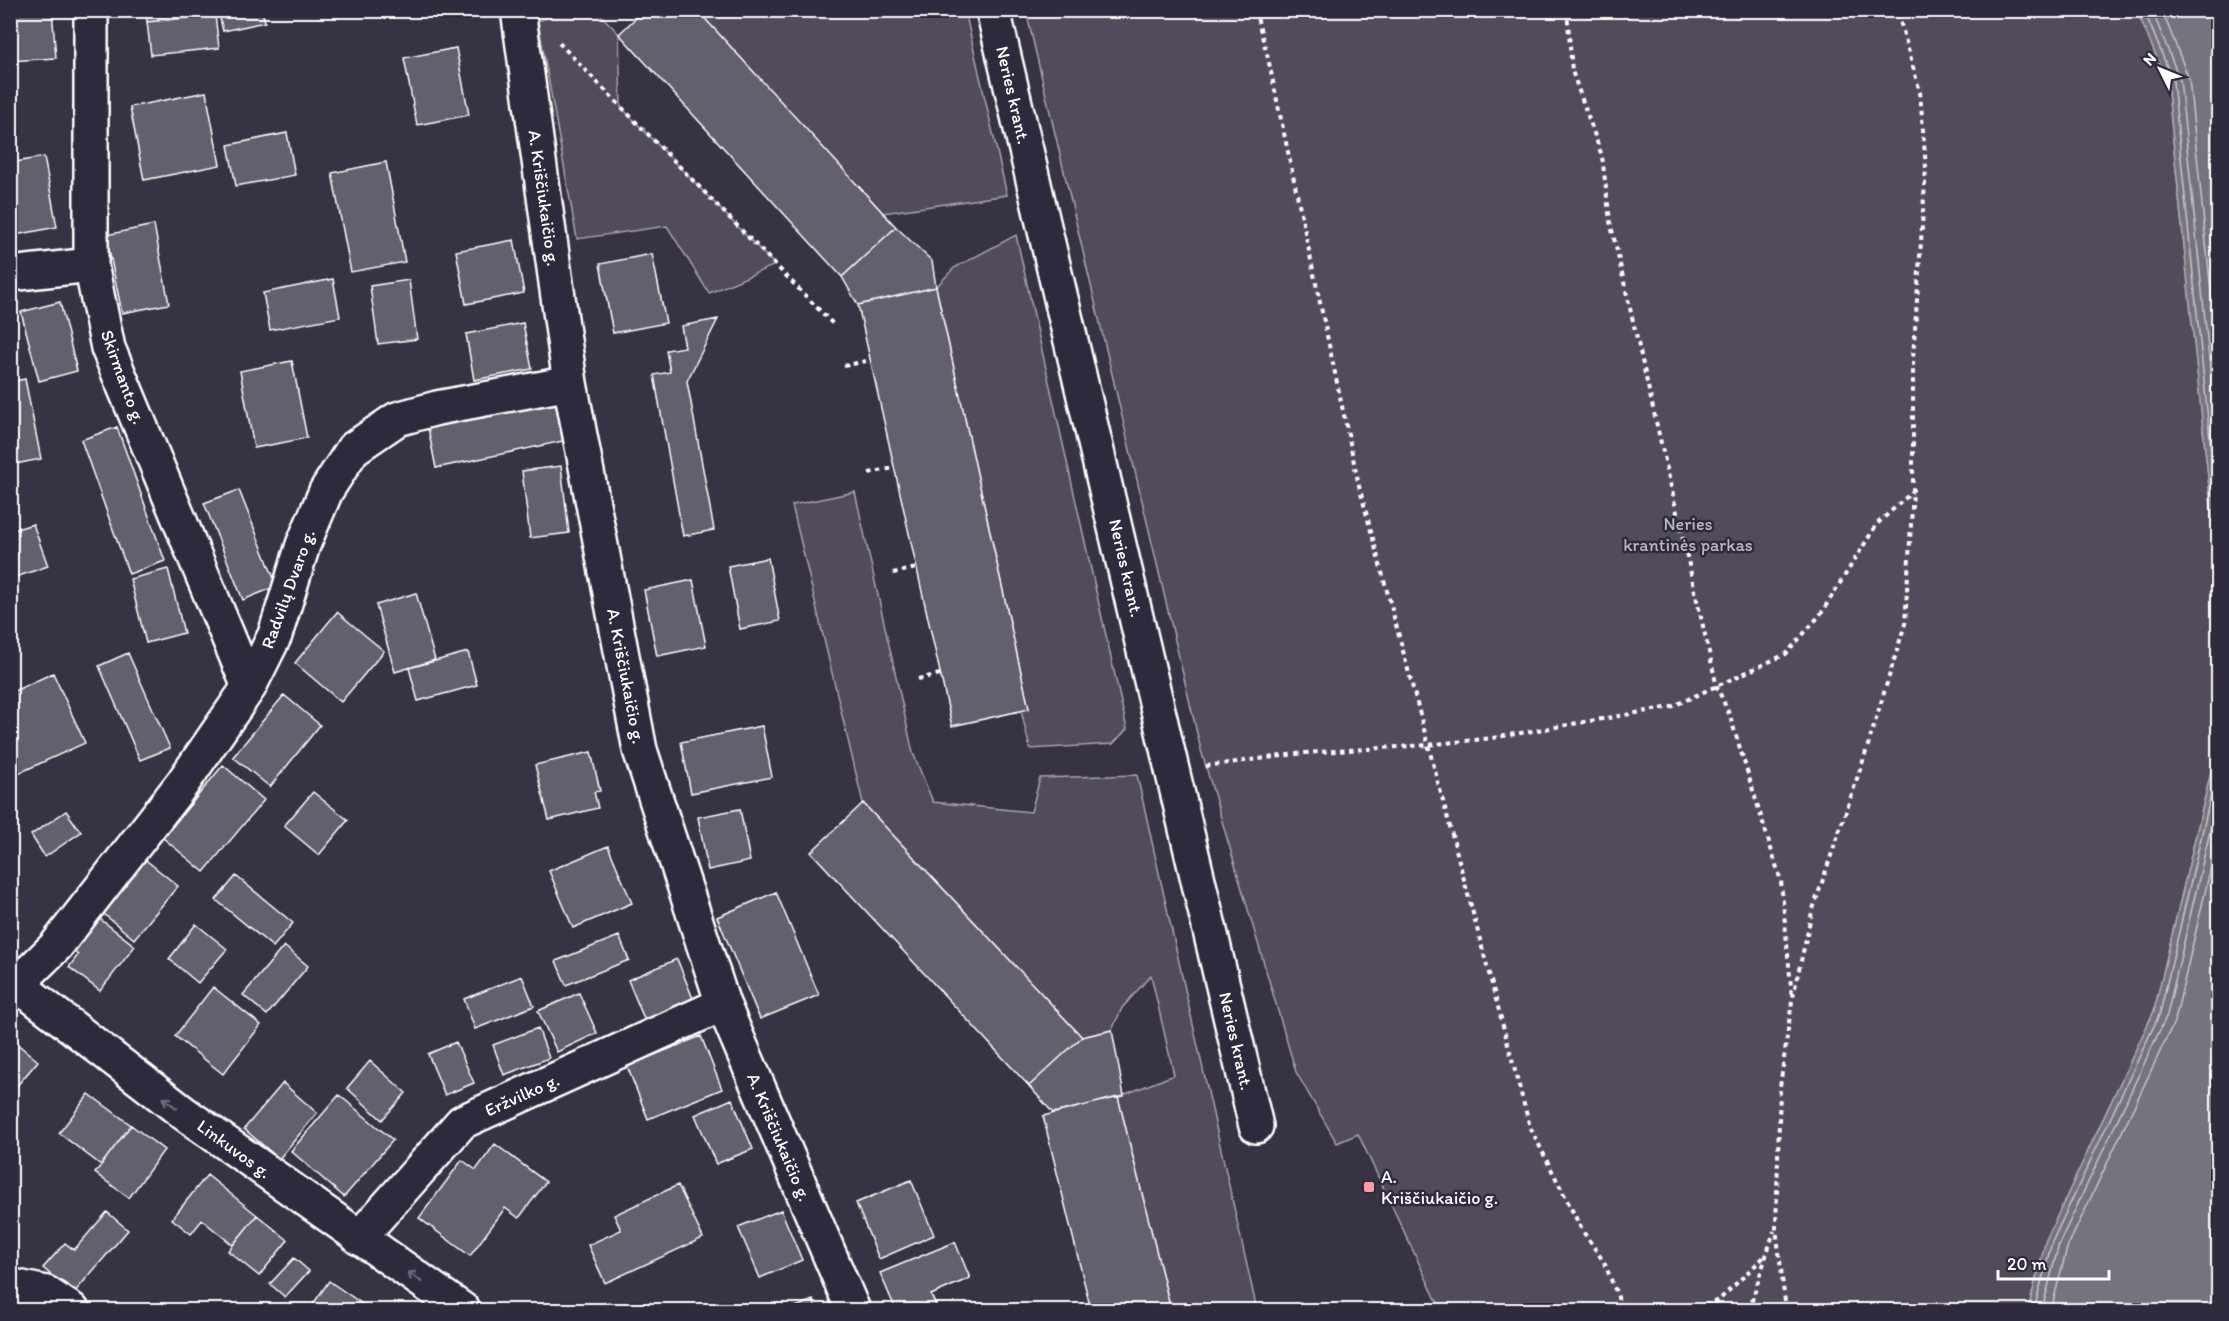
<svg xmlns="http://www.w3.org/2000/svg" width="2229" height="1321" font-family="Itim,sans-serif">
	<rect width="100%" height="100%" fill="#373345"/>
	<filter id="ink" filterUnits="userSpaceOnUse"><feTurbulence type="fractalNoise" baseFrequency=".0167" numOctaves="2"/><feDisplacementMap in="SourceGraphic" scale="12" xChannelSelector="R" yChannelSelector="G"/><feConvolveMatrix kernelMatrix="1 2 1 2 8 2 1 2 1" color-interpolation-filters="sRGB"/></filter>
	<g filter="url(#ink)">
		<path fill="#514c5c" stroke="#a8a6ae" stroke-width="1.5" d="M 805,10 L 965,11 L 1007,195 L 883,213 L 697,11 Z
			M 565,11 L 597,11 L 619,34 L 621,107 L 775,265 L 709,293 L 667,226 L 577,239 L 538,21 Z
			M 1026,11 L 2137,11 L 2167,82 L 2218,573 L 2217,746 L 2154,1011 L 2046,1240 L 2028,1310 L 1441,1310 L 1358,1134 L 1337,1143 L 1296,1072 L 1201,750 Z
			M 1016,235 L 1127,729 L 1113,744 L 1030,749 L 1021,710 L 1029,708 L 936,287 L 954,268 Z
			M 855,492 L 913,753 L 933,802 L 1031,812 L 1040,778 L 1137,775 L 1257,1310 L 1171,1310 L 1118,1097 L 1174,1075 L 1151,975 L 1122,1008 L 1112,1030 L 1082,1037 L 863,803 L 792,505 Z"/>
		<path fill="#76737f" stroke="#adabb2" stroke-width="1.5" d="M 2137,11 L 2218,11 L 2218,573 L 2167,82 Z
			M 2218,715 L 2218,1310 L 2028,1310 L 2046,1240 L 2154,1011 L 2217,747 Z"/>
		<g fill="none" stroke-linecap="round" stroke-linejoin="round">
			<path stroke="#c8c7cc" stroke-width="1.5" d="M 2144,10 L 2173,81 L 2218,516
				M 2152,10 L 2180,80 L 2218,444
				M 2162,10 L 2189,79 L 2218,359
				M 2034,1310 L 2052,1242 L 2160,1013 L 2218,765
				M 2042,1310 L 2059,1244 L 2167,1015 L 2218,797
				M 2051,1310 L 2067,1248 L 2175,1020 L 2218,837"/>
		</g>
		<path fill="#635f6d" stroke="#fff" stroke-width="1.5" d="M 10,10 L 52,10 L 56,58 L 10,61 Z
			M 146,10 L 215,10 L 215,15 L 147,22 Z
			M 218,10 L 262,10 L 265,22 L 223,31 Z
			M 644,10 L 697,10 L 896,227 L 842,277 L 619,34 Z
			M 215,15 L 219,48 L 151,55 L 147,22 Z
			M 456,48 L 469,115 L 417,125 L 404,58 Z
			M 206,92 L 220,165 L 144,180 L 130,107 Z
			M 287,133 L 295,175 L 236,186 L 228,145 Z
			M 44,157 L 57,227 L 10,236 L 10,163 Z
			M 386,162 L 405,262 L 351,272 L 332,173 Z
			M 154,225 L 169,304 L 122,313 L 106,235 Z
			M 896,227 L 932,261 L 936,287 L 858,305 L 842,277 Z
			M 514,240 L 524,293 L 466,304 L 456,251 Z
			M 652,254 L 666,323 L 613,333 L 600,264 Z
			M 333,279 L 340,317 L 270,330 L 263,293 Z
			M 409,280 L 417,339 L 378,344 L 370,286 Z
			M 936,287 L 1029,709 L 952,726 L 858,305 Z
			M 60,302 L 77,371 L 39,381 L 21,312 Z
			M 718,319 L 687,381 L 714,530 L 683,536 L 654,375 L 670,372 L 666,350 L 685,347 L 681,326 Z
			M 523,323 L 532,369 L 474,380 L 466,334 Z
			M 292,361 L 307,438 L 254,448 L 240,371 Z
			M 25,379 L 41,459 L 10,465 L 10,382 Z
			M 554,395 L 563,441 L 436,468 L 427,423 Z
			M 117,427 L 165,561 L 129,574 L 81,440 Z
			M 561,466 L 569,533 L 530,538 L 522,471 Z
			M 239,490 L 277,586 L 243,600 L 204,503 Z
			M 33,524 L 48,566 L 10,579 L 10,531 Z
			M 768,558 L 780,621 L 740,629 L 728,566 Z
			M 168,569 L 184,633 L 146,643 L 130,579 Z
			M 693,580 L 706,646 L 657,656 L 644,590 Z
			M 416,593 L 435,660 L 395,672 L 376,605 Z
			M 337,612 L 384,651 L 341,702 L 295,663 Z
			M 468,652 L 477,685 L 418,701 L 409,668 Z
			M 128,653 L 170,748 L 140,760 L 99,666 Z
			M 53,673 L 85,743 L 10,777 L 10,693 Z
			M 284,695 L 320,725 L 270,787 L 233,757 Z
			M 762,726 L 772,777 L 691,793 L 681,742 Z
			M 591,752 L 600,791 L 594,792 L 598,808 L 549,820 L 535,765 Z
			M 223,765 L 264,800 L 204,872 L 163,838 Z
			M 313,792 L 348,820 L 319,855 L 284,826 Z
			M 863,803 L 1082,1037 L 1029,1086 L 811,852 Z
			M 740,809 L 750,861 L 708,870 L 698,817 Z
			M 66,811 L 81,832 L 45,857 L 31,835 Z
			M 608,846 L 632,903 L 573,928 L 549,871 Z
			M 142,857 L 178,886 L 134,939 L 99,910 Z
			M 236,876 L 293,923 L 273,947 L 216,900 Z
			M 776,892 L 819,995 L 760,1019 L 717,917 Z
			M 96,916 L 135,946 L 100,991 L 69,967 L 78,955 L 70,949 Z
			M 196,924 L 227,949 L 198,983 L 169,959 Z
			M 619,936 L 629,960 L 566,985 L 556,961 Z
			M 284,946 L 308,966 L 267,1015 L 243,995 Z
			M 677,959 L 694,1001 L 645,1021 L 628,980 Z
			M 522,976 L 534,1006 L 475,1029 L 464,999 Z
			M 213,987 L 261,1025 L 223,1074 L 175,1036 Z
			M 579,993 L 597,1033 L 557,1052 L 538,1011 Z
			M 538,1028 L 549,1058 L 504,1075 L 493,1045 Z
			M 1112,1030 L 1124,1096 L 1053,1113 L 1029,1086 L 1082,1037 Z
			M 701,1036 L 722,1089 L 648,1119 L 627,1066 Z
			M 10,1038 L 38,1061 L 10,1094 Z
			M 456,1042 L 474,1083 L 445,1095 L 428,1054 Z
			M 370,1061 L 406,1093 L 382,1120 L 347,1088 Z
			M 283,1083 L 317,1113 L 279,1159 L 244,1129 Z
			M 89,1094 L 131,1125 L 101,1165 L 59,1133 Z
			M 339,1095 L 393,1140 L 344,1197 L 291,1151 Z
			M 1118,1097 L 1171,1310 L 1091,1310 L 1043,1116 Z
			M 732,1099 L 753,1149 L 716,1164 L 695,1115 Z
			M 131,1125 L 164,1150 L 129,1198 L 95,1173 Z
			M 495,1144 L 546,1182 L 519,1218 L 505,1208 L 470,1256 L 419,1218 L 462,1160 L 476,1170 Z
			M 207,1175 L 257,1215 L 233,1245 L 202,1220 L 191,1234 L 172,1219 Z
			M 911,1180 L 934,1235 L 879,1259 L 856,1203 Z
			M 678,1185 L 703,1238 L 605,1283 L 588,1245 L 621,1230 L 614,1215 Z
			M 781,1210 L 802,1260 L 760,1278 L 738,1227 Z
			M 107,1212 L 128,1230 L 73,1294 L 43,1268 L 65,1243 L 74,1250 Z
			M 257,1215 L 288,1240 L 259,1276 L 228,1251 Z
			M 955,1242 L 970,1278 L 931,1295 L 938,1310 L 896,1310 L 880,1273 Z
			M 294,1258 L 309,1271 L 285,1297 L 270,1284 Z
			M 329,1281 L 371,1310 L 309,1310 Z
			M 813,1300 L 817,1310 L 788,1310 Z
			M 735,1303 L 738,1310 L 718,1310 Z"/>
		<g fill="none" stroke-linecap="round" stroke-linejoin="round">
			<defs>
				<path id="minor" d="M 91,10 L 91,265 L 108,348 L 249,687
					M 518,10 L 570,383 L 640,750 L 723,1004 L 853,1310
					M 10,274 L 91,265
					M 10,991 L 56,946 L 182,784 L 249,687 L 275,635 L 303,545 L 326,491 L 353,449 L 397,419 L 437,408 L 570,383
					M 359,1238 L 462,1122 L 723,1004
					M 10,1287 L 13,1286 L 46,1293 L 72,1310"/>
				<path id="tertiary" d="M 10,979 L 185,1114 L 463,1310"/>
				<path id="secondary" d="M 993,10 L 1256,1126"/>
			</defs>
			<use href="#minor" stroke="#fff" stroke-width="38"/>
			<use href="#tertiary" stroke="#fff" stroke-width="38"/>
			<use href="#secondary" stroke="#fff" stroke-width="38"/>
			<path stroke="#fff" stroke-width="4" stroke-dasharray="4.5 4.5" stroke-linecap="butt" d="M 1255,10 L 1268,58 L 1359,486 L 1530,1127 L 1582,1230 L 1604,1262 L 1618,1297 L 1620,1310
				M 1567,10 L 1572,71 L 1602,156 L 1610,221 L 1717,687 L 1730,716 L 1781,881 L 1792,997
				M 559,43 L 834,325
				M 844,366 L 870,360
				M 869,473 L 894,468
				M 893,573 L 917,568
				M 918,679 L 940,674
				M 1206,766 L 1304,753 L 1428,745 L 1492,738 L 1671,707 L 1786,654 L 1820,615 L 1877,524 L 1912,492
				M 1697,1310 L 1720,1299 L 1767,1254
				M 1749,1310 L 1774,1231
				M 1786,1310 L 1776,1228 L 1780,1087 L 1792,1001 L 1812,912 L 1865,755 L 1905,624 L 1913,491 L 1913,358 L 1926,168 L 1920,92 L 1897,10"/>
			<use href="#minor" stroke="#2f2a3d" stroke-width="33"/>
			<use href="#tertiary" stroke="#2f2a3d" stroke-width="33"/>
			<use href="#secondary" stroke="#2f2a3d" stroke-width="33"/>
		</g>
		<defs><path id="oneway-shaft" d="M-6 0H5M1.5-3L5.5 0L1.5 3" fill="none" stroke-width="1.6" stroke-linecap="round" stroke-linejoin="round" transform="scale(1.5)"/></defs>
		<g stroke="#6d6a77">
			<use href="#oneway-shaft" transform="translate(170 1103) rotate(-142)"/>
			<use href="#oneway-shaft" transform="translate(415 1277) rotate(-145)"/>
		</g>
	</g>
	<rect fill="#ff9aa2" stroke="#2f2a3d" stroke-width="2" x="1363" y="1181" width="12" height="12" rx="3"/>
	<g text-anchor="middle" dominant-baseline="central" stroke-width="5" stroke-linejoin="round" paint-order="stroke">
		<g font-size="18" fill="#fff" stroke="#2f2a3d">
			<text transform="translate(1013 95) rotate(77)">Neries krant.</text>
			<text transform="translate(544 198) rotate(82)">A. Kriščiukaičio g.</text>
			<text transform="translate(123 377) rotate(70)">Skirmanto g.</text>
			<text transform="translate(1126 568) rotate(77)">Neries krant.</text>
			<text transform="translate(288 589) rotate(-70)">Radvilų Dvaro g.</text>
			<text transform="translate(626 676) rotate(79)">A. Kriščiukaičio g.</text>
			<text transform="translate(1236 1041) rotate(77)">Neries krant.</text>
			<text transform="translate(522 1095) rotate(-24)">Eržvilko g.</text>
			<text transform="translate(779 1137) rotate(67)">A. Kriščiukaičio g.</text>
			<text transform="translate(234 1149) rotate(36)">Linkuvos g.</text>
		</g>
		<g font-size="18" fill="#b9b7be" stroke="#2f2a3d">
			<text x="1688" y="524">Neries<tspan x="1688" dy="21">krantinės parkas</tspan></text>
		</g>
		<g font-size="18" fill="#fff" stroke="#2f2a3d" text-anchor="start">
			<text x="1381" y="1177">A.<tspan x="1381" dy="21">Kriščiukaičio g.</tspan></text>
		</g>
	</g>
	<rect width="2229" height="1321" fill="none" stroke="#2f2a3d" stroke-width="36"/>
	<rect x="18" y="18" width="2193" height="1285" fill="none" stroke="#fff" stroke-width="2" filter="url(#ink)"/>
	<g transform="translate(2160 69) rotate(313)" stroke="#2f2a3d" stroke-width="4.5" paint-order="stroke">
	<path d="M0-4.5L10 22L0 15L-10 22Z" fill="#ffffff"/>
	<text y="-9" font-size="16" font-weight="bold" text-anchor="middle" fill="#ffffff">N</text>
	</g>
	<path d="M1998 1270v9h111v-9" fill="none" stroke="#ffffff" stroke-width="3"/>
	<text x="2007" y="1270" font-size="18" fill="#ffffff" stroke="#2f2a3d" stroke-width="4.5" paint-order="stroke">20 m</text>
</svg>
